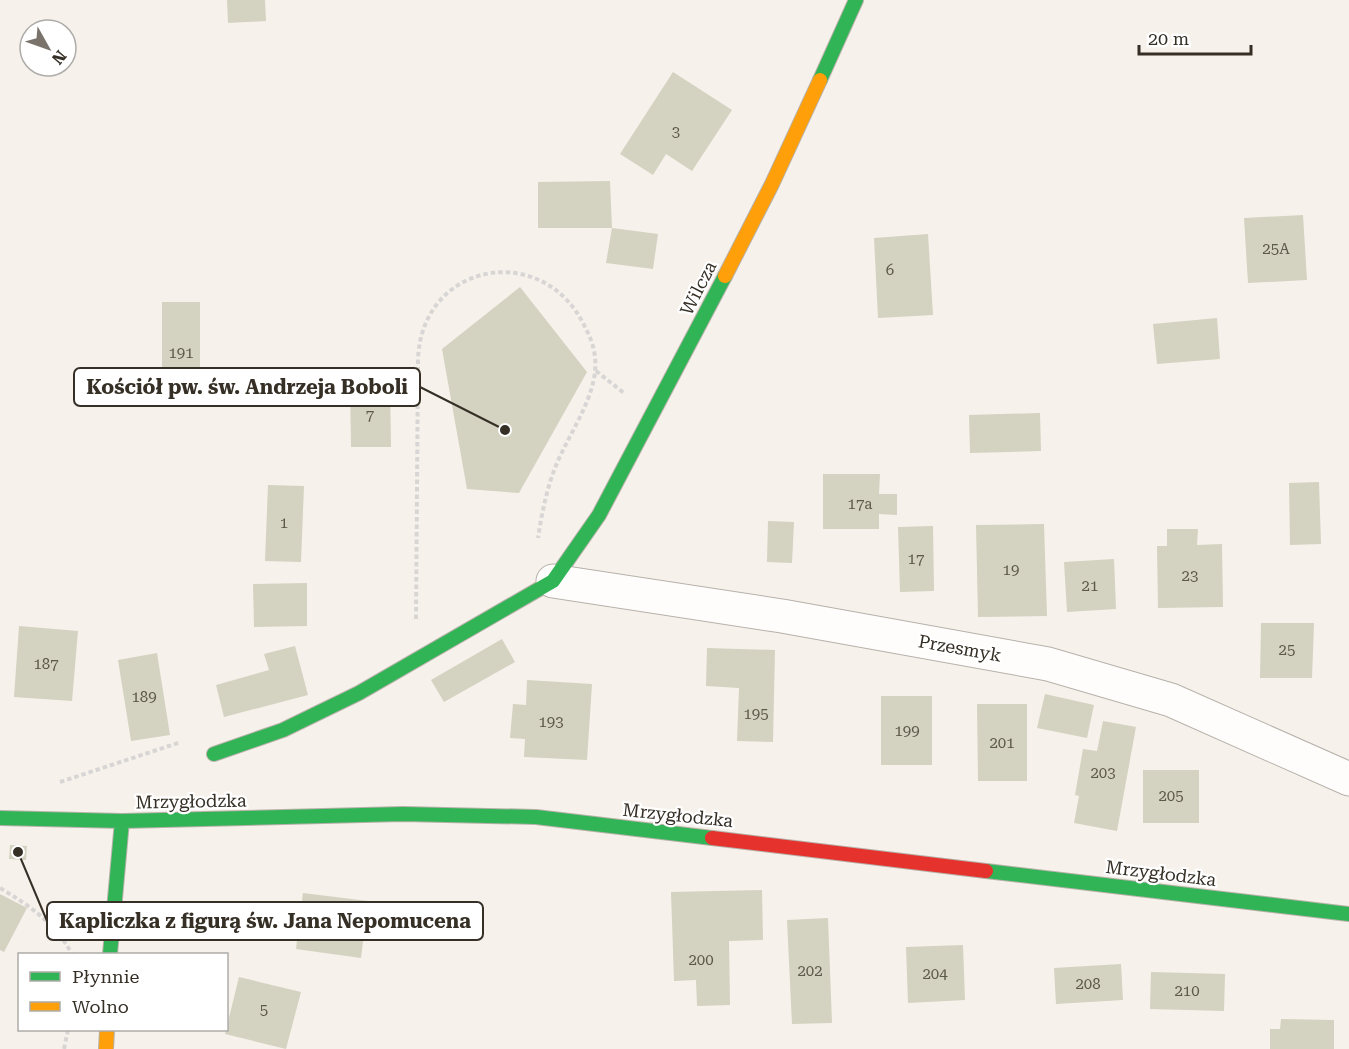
<svg xmlns="http://www.w3.org/2000/svg" width="1349" height="1049" font-family="'Roboto Serif',serif">
	<rect width="100%" height="100%" fill="#f7f1eb"/>
	<path fill="#d4d2c0" d="M 227,0 L 265,0 L 266,21 L 228,23 Z
		M 673,72 L 732,110 L 692,171 L 666,154 L 653,175 L 620,154 Z
		M 610,181 L 612,228 L 658,234 L 653,269 L 606,263 L 612,228 L 538,228 L 538,182 Z
		M 1303,215 L 1307,280 L 1248,283 L 1244,218 Z
		M 928,234 L 933,315 L 878,318 L 874,238 Z
		M 520,287 L 587,372 L 519,493 L 467,489 L 442,349 Z
		M 162,302 L 200,302 L 200,405 L 162,405 Z
		M 1217,318 L 1220,359 L 1157,364 L 1153,324 Z
		M 390,383 L 391,447 L 351,447 L 350,384 Z
		M 1040,413 L 1041,451 L 970,453 L 969,415 Z
		M 823,474 L 880,474 L 879,494 L 897,494 L 897,515 L 879,514 L 879,529 L 823,529 Z
		M 1319,482 L 1321,544 L 1290,545 L 1289,483 Z
		M 268,485 L 304,486 L 301,562 L 265,561 Z
		M 768,521 L 794,522 L 792,563 L 767,562 Z
		M 1044,524 L 1047,616 L 978,617 L 976,525 Z
		M 933,526 L 934,591 L 900,592 L 898,527 Z
		M 1167,529 L 1198,529 L 1197,545 L 1222,544 L 1223,607 L 1158,608 L 1157,546 L 1167,546 Z
		M 1114,559 L 1116,609 L 1067,612 L 1064,562 Z
		M 307,583 L 307,626 L 254,627 L 253,584 Z
		M 1261,623 L 1314,623 L 1312,678 L 1260,678 Z
		M 19,626 L 78,631 L 72,701 L 14,697 Z
		M 502,639 L 515,662 L 444,702 L 431,680 Z
		M 295,646 L 308,695 L 224,717 L 216,685 L 269,670 L 264,654 Z
		M 707,648 L 775,650 L 773,742 L 737,741 L 739,688 L 706,686 Z
		M 157,653 L 170,735 L 131,741 L 118,660 Z
		M 527,680 L 592,684 L 587,760 L 524,757 L 525,739 L 510,738 L 513,704 L 526,705 Z
		M 1045,694 L 1094,705 L 1087,738 L 1037,728 Z
		M 881,696 L 932,696 L 932,765 L 881,765 Z
		M 977,704 L 1027,704 L 1027,781 L 978,781 Z
		M 1103,721 L 1136,727 L 1117,831 L 1074,823 L 1079,796 L 1075,795 L 1083,749 L 1097,751 Z
		M 1143,770 L 1199,770 L 1199,823 L 1143,823 Z
		M 10,845 L 27,846 L 26,860 L 9,859 Z
		M 762,890 L 763,940 L 729,941 L 730,1005 L 697,1006 L 696,980 L 674,981 L 671,892 Z
		M 303,893 L 368,901 L 361,958 L 296,949 Z
		M 0,894 L 27,908 L 4,952 L 0,950 Z
		M 828,918 L 832,1023 L 792,1024 L 787,920 Z
		M 963,945 L 965,1000 L 908,1003 L 906,947 Z
		M 1121,964 L 1123,1000 L 1056,1004 L 1054,968 Z
		M 1151,972 L 1225,974 L 1224,1011 L 1150,1009 Z
		M 239,977 L 301,992 L 286,1049 L 225,1034 Z
		M 1281,1019 L 1334,1020 L 1334,1049 L 1270,1049 L 1270,1029 L 1280,1029 Z"/>
	<g fill="none" stroke-linecap="round" stroke-linejoin="round">
		<defs>
			<path id="street" d="M 553,581 L 782,616 L 1048,664 L 1171,700 L 1349,779"/>
			<path id="fast" d="M 820,80 L 856,0
				M 214,754 L 283,730 L 359,693 L 553,581 L 599,515 L 725,276
				M 0,818 L 122,821 L 403,814 L 536,817 L 712,838
				M 986,871 L 1349,914
				M 110,954 L 122,821"/>
			<path id="slow" d="M 725,276 L 772,184 L 820,80
				M 106,1049 L 107,1030"/>
			<path id="jam" d="M 712,838 L 986,871"/>
		</defs>
		<use href="#street" stroke="#b7b1aa" stroke-width="35"/>
		<use href="#fast" stroke="#b7b1aa" stroke-width="16"/>
		<use href="#slow" stroke="#b7b1aa" stroke-width="16"/>
		<use href="#jam" stroke="#b7b1aa" stroke-width="16"/>
		<path stroke="#d8d6d4" stroke-width="4" stroke-dasharray="4.5 3" stroke-linecap="butt" d="M 596,371 L 624,393
			M 416,619 L 418,359 C 422,261 544,240 585,327 C 590,336 594,347 595,357 C 599,393 571,430 557,463 C 547,487 542,512 538,538
			M 60,782 L 181,742
			M 0,888 C 30,906 55,923 72,954
			M 64,1049 L 68,1030"/>
		<use href="#street" stroke="#fefdfc" stroke-width="33"/>
		<use href="#fast" stroke="#30b455" stroke-width="14"/>
		<use href="#slow" stroke="#ff9f0a" stroke-width="14"/>
		<use href="#jam" stroke="#e5322d" stroke-width="14"/>
	</g>
	<g text-anchor="middle" dominant-baseline="central" stroke-width="4.5" stroke-linejoin="round" paint-order="stroke">
		<g font-size="15" fill="#5d584c">
			<text x="676" y="132">3</text>
			<text x="1276" y="249">25A</text>
			<text x="890" y="270">6</text>
			<text x="181" y="353">191</text>
			<text x="370" y="415">7</text>
			<text x="860" y="504">17a</text>
			<text x="284" y="523">1</text>
			<text x="916" y="559">17</text>
			<text x="1011" y="570">19</text>
			<text x="1190" y="576">23</text>
			<text x="1090" y="586">21</text>
			<text x="1287" y="650">25</text>
			<text x="46" y="664">187</text>
			<text x="144" y="697">189</text>
			<text x="756" y="714">195</text>
			<text x="551" y="722">193</text>
			<text x="907" y="731">199</text>
			<text x="1002" y="743">201</text>
			<text x="1103" y="773">203</text>
			<text x="1171" y="796">205</text>
			<text x="701" y="960">200</text>
			<text x="810" y="971">202</text>
			<text x="935" y="974">204</text>
			<text x="1088" y="984">208</text>
			<text x="1187" y="991">210</text>
			<text x="264" y="1010">5</text>
		</g>
		<g font-size="18" fill="#352f26" stroke="#fff">
			<text transform="translate(698 288) rotate(-63)">Wilcza</text>
			<text transform="translate(960 648) rotate(10)">Przesmyk</text>
			<text transform="translate(191 801) rotate(-1)">Mrzygłodzka</text>
			<text transform="translate(678 815) rotate(6)">Mrzygłodzka</text>
			<text transform="translate(1161 873) rotate(7)">Mrzygłodzka</text>
		</g>
	</g>
	<path fill="none" stroke="#352f26" stroke-width="2" d="M505 430L420 387M18 852L47 921"/>
	<g fill="#352f26" stroke="#fff" stroke-width="2">
		<circle cx="505" cy="430" r="6"/>
		<circle cx="18" cy="852" r="6"/>
	</g>
	<g fill="#fff" stroke="#352f26" stroke-width="2">
		<rect x="74" y="368" width="346" height="38" rx="6"/>
		<rect x="47" y="902" width="436" height="38" rx="6"/>
	</g>
	<g font-size="20" text-anchor="middle" font-weight="bold" fill="#352f26">
		<text x="247" y="394">Kościół pw. św. Andrzeja Boboli</text>
		<text x="265" y="928">Kapliczka z figurą św. Jana Nepomucena</text>
	</g>
	<rect x="18" y="953" width="210" height="78" fill="#ffffff" stroke="#aeaca8" stroke-width="1.5"/>
	<rect x="30" y="972" width="30" height="9" fill="#30b455" stroke="#aeaca8" stroke-width="1.5"/>
	<text x="72" y="983" font-size="18" fill="#352f26">Płynnie</text>
	<rect x="30" y="1002" width="30" height="9" fill="#ff9f0a" stroke="#aeaca8" stroke-width="1.5"/>
	<text x="72" y="1013" font-size="18" fill="#352f26">Wolno</text>
	<g transform="translate(48 48) rotate(130)"><circle r="28" fill="#ffffff" stroke="#aeaca8" stroke-width="1.5"/>
	<path d="M0-4.5L10 22L0 15L-10 22Z" fill="#79736b"/>
	<text y="-9" font-size="16" font-weight="bold" text-anchor="middle" fill="#352f26">N</text>
	</g>
	<path d="M1139 45v9h112v-9" fill="none" stroke="#352f26" stroke-width="3"/>
	<text x="1148" y="45" font-size="18" fill="#352f26" stroke="#ffffff" stroke-width="4.5" paint-order="stroke">20 m</text>
</svg>
